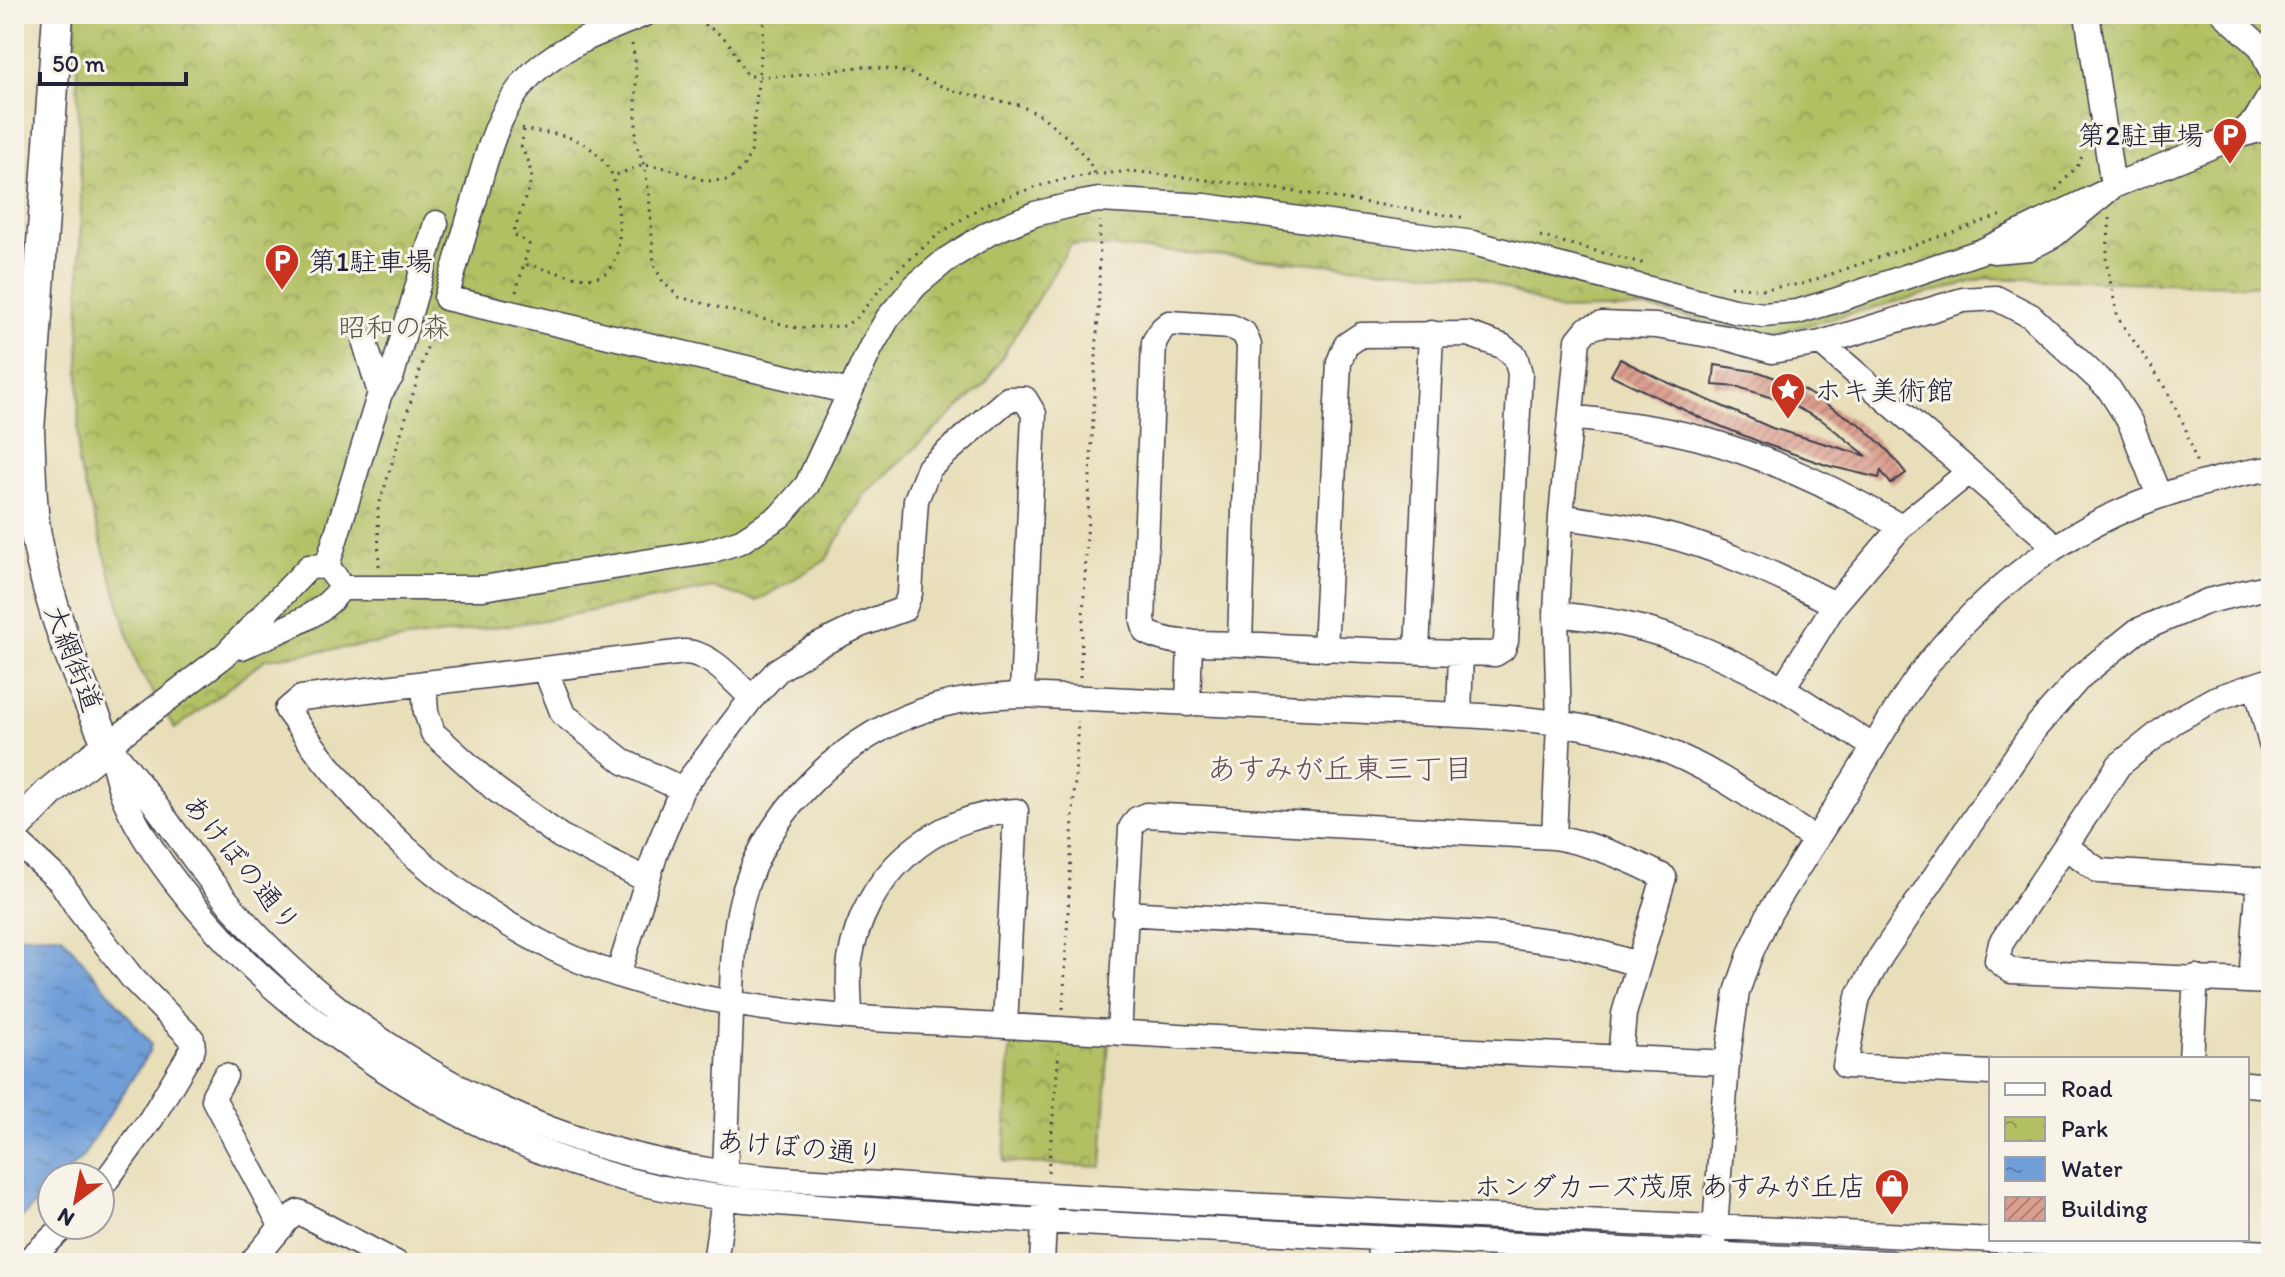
<svg xmlns="http://www.w3.org/2000/svg" width="2285" height="1277" font-family="Itim,'Klee One',sans-serif">
	<defs>
		<pattern id="park-crowns" width="20" height="18" patternUnits="userSpaceOnUse" patternTransform="scale(2)"><rect width="20" height="18" fill="#b2c063"/><path d="M2 6a3 3 0 1 1 6 0M12 15a3 3 0 1 1 6 0" fill="none" stroke="#909c53"/></pattern>
		<pattern id="water-ripples" width="26" height="14" patternUnits="userSpaceOnUse" patternTransform="scale(2)"><rect width="26" height="14" fill="#709ed8"/><path d="M2 4q2-2 4 0t4 0M15 11q2-2 4 0t4 0" fill="none" stroke="#5c80b0"/></pattern>
		<pattern id="building-hatch" width="6" height="6" patternUnits="userSpaceOnUse" patternTransform="scale(2)"><rect width="6" height="6" fill="#db9e8e"/><path d="M-1 1l2-2M0 6l6-6M5 7l2-2" fill="none" stroke="#b18075"/></pattern>
	</defs>
	<rect width="100%" height="100%" fill="#f7f3e8"/>
	<filter id="ink" filterUnits="userSpaceOnUse"><feTurbulence type="fractalNoise" baseFrequency=".0125" numOctaves="2"/><feDisplacementMap in="SourceGraphic" scale="16" xChannelSelector="R" yChannelSelector="G"/><feConvolveMatrix kernelMatrix="1 2 1 2 8 2 1 2 1" color-interpolation-filters="sRGB"/></filter>
	<filter id="wash" filterUnits="userSpaceOnUse"><feTurbulence type="fractalNoise" baseFrequency=".006" numOctaves="4" result="noise"/><feDisplacementMap in="SourceGraphic" scale="32" xChannelSelector="R" yChannelSelector="G"/><feGaussianBlur stdDeviation="1.8" result="paint"/><feColorMatrix in="noise" values="0 0 0 0 0 0 0 0 0 0 0 0 0 0 0 0 0 1.4 0 .05"/><feComposite in="paint" operator="in"/></filter>
	<g filter="url(#wash)">
		<rect width="100%" height="100%" fill="#e8deb9"/>
		<path fill="url(#park-crowns)" stroke="#6a714f" stroke-width="2" d="M 75,14 L 2271,14 L 2271,286 L 1987,278 L 1765,336 L 1648,308 L 1557,310 L 1477,276 L 1071,244 L 986,383 L 864,495 L 826,560 L 757,601 L 713,588 L 538,621 L 266,659 L 175,729 L 138,668 L 78,463 L 81,193 Z
			M 1011,1031 L 1109,1036 L 1102,1167 L 1004,1162 Z"/>
		<path fill="url(#water-ripples)" stroke="#49608a" stroke-width="2" d="M 61,935 L 151,1043 L 149,1052 L 83,1156 L 62,1177 L 52,1177 L 52,1187 L 14,1225 L 14,936 Z"/>
		<g id="blocks">
			<path fill="url(#building-hatch)" d="M 1620,359 L 1660,379 L 1772,428 L 1867,456 L 1823,421 L 1788,403 L 1738,387 L 1713,385 L 1715,365 L 1759,372 L 1795,385 L 1862,426 L 1889,452 L 1906,473 L 1891,484 L 1881,471 L 1879,478 L 1829,466 L 1765,444 L 1705,420 L 1611,375 Z"/>
		</g>
	</g>
	<g filter="url(#ink)">
		<use href="#blocks" fill-opacity="0" stroke="#403e4e" stroke-width="2"/>
		<g fill="none" stroke-linecap="round" stroke-linejoin="round">
			<defs>
				<path id="minor" d="M 645,14 C 609,29 565,44 536,70 C 498,105 487,155 474,202 C 464,234 455,266 446,298 L 850,392
					M 2087,14 L 2113,186
					M 2224,14 L 2261,47 L 2271,71
					M 2239,135 L 2255,121 L 2271,94
					M 1993,251 L 2029,248 L 2054,235 L 2113,186 L 2237,136 L 2271,127
					M 365,343 L 380,393
					M 1821,343 L 2055,546
					M 1571,417 C 1613,422 1657,427 1699,438 C 1770,458 1837,489 1901,527
					M 1561,516 C 1593,522 1627,525 1658,533 C 1720,548 1778,576 1835,604
					M 327,566 L 380,393 L 392,375 L 436,223
					M 341,588 L 483,588 L 707,552 L 741,541 L 780,516 L 807,485 L 871,347 L 888,318 L 916,285 L 946,260 L 989,233 L 1035,214 L 1071,205 L 1099,200 L 1205,206 L 1473,243 L 1734,311 L 1763,315 L 1797,312 L 1834,301 L 1982,251 L 2103,193
					M 1556,614 C 1579,617 1601,619 1623,624 C 1680,636 1733,661 1783,688 L 1835,604 L 1901,527 L 1969,472
					M 1240,644 L 1249,345 L 1244,333 L 1232,327 L 1169,323 L 1162,329 L 1154,342 L 1143,621 L 1146,632 C 1174,647 1211,642 1242,644 C 1327,649 1411,652 1495,654 L 1503,649 L 1506,641 L 1520,373 L 1515,356 L 1502,346 L 1468,334 L 1361,335 L 1346,345 L 1339,362 L 1325,649
					M 242,647 C 274,632 322,618 341,588
					M 1417,652 L 1431,333
					M 545,669 L 563,714 L 624,762 L 682,789
					M 2271,680 L 2214,699 L 2173,722 L 2119,765 L 2001,943 L 1997,960 L 2011,971 L 2271,982
					M 424,683 L 426,712 L 433,733 L 495,789 L 560,836 L 647,880
					M 2256,685 L 2271,744
					M 1783,688 L 1874,747
					M 752,698 C 733,681 712,653 685,652 L 301,698 L 287,710 C 359,814 442,894 556,950 C 704,1022 898,1019 1060,1029 C 1282,1043 1505,1052 1727,1063
					M 1188,704 L 1190,642
					M 1459,715 L 1461,653
					M 108,745 C 147,789 178,839 214,885 C 287,979 389,1055 496,1106 C 565,1139 644,1161 720,1172 C 777,1181 837,1181 894,1185 C 1003,1193 1112,1199 1221,1204 C 1571,1222 1921,1238 2271,1253
					M 108,745 L 225,655 L 309,567 L 327,566 L 336,578
					M 110,751 C 115,766 118,784 124,798 C 154,868 233,955 292,1003 C 394,1085 512,1152 640,1183 C 708,1199 777,1203 846,1208 C 977,1219 1109,1224 1240,1231 C 1457,1242 1674,1254 1891,1263
					M 1554,837 L 1559,723 L 1556,614 L 1561,516 L 1578,340 L 1587,329 L 1602,324 L 1656,326 L 1727,338 L 1772,351 L 1821,343 L 1963,300 L 1996,298 L 2031,316 L 2109,389 L 2130,422 L 2159,496
					M 14,839 L 61,882 L 79,910 L 133,979 L 192,1039 L 193,1049 L 151,1119 L 100,1189
					M 2065,846 L 2099,871 L 2271,881
					M 1125,913 L 1502,935 L 1571,944 L 1637,964
					M 618,975 L 656,852 L 682,789 L 752,698 L 778,670 L 813,648 L 860,625 L 904,609 L 910,593 L 916,500 L 929,468 L 1008,399 L 1025,399 L 1034,414 L 1022,695
					M 2251,980 L 2259,880
					M 850,1016 C 850,998 847,978 850,960 C 863,877 932,814 1016,811 L 1005,1026
					M 1119,1033 L 1131,828 L 1137,819 L 1146,815 L 1554,837 C 1594,844 1628,858 1664,877 L 1624,1014 L 1620,1058
					M 2191,1059 L 2196,977
					M 1991,1073 L 1845,1066 L 1858,997 L 1881,956 L 2036,727 L 2080,677 L 2137,631 L 2208,601 L 2271,586
					M 225,1076 L 214,1095 L 214,1100 L 282,1227
					M 2247,1084 L 2271,1086
					M 725,1173 C 727,1120 729,1067 731,1014 C 733,975 732,938 742,899 C 767,808 848,731 938,706 C 966,698 993,696 1022,695 C 1137,701 1252,706 1367,711 C 1462,716 1563,713 1654,746 C 1713,767 1764,806 1816,840
					M 1714,1243 L 1727,1063 L 1737,992 L 1751,952 L 1770,912 C 1800,864 1831,816 1861,768 C 1884,731 1906,690 1934,656 C 2000,577 2083,518 2182,489 C 2212,481 2241,472 2271,469
					M 25,1263 L 66,1225
					M 251,1263 L 288,1219 L 299,1212 L 396,1263
					M 715,1263 L 724,1198
					M 1042,1263 L 1045,1205
					M 1379,1263 L 1381,1238"/>
				<path id="major" d="M 14,829 L 50,792 L 108,745 C 77,677 49,609 36,535 C 30,501 31,465 29,431 L 58,14"/>
			</defs>
			<use href="#minor" stroke="#403e4e" stroke-width="27"/>
			<use href="#major" stroke="#403e4e" stroke-width="33"/>
			<path stroke="#403e4e" stroke-width="3" stroke-dasharray="2 6" stroke-linecap="butt" d="M 692,14 C 701,24 714,29 724,38 C 736,49 737,65 749,76 L 792,76 L 866,66 L 906,72 L 954,91 L 1019,105 L 1042,116 L 1070,140 L 1088,160 L 1095,174
				M 632,44 L 636,65 L 636,145 L 644,165 L 649,193 L 654,265 L 663,282 L 679,297 L 797,328 L 845,326 L 857,317 L 893,274 L 939,234 L 984,205 L 1035,187 L 1074,177 L 1131,171 L 1257,186 L 1467,218
				M 522,128 C 531,132 543,132 553,134 C 582,138 598,150 613,176 L 644,165 L 666,168 L 707,181 L 730,180 L 743,167 L 751,152 L 765,14
				M 524,130 L 521,148 L 528,160 L 532,178 L 513,234 L 529,244 L 524,264
				M 2056,190 L 2078,165 L 2084,152
				M 2110,218 L 2106,261 L 2118,318 L 2166,388 L 2185,427 L 2197,464
				M 1540,236 L 1645,264
				M 1730,286 L 1763,289 L 1802,284 L 2002,215
				M 516,292 L 524,264 C 543,268 579,281 597,277 C 631,270 617,199 613,176
				M 379,566 L 378,509 L 437,315
				M 1080,677 L 1099,297 L 1100,221
				M 1063,1009 L 1078,721
				M 1048,1172 L 1059,1052"/>
			<use href="#minor" stroke="#fff" stroke-width="24"/>
			<use href="#major" stroke="#fff" stroke-width="30"/>
		</g>
	</g>
	<defs>
		<symbol id="parking-pin" viewBox="-11 -11 22 30"><path d="M0 17L-7.5 6A9.5 9.5 0 1 1 7.5 6Z" fill="#c8321e" stroke="#f7f3e8"/><path d="M-3.5-5.5H1a3.5 3.5 0 0 1 0 7H-1V5.5H-3.5ZM-1-3.4V-.6H.8a1.4 1.4 0 0 0 0-2.8Z" fill="#fff"/></symbol>
		<symbol id="sight-pin" viewBox="-11 -11 22 30"><path d="M0 17L-7.5 6A9.5 9.5 0 1 1 7.5 6Z" fill="#c8321e" stroke="#f7f3e8"/><path d="M0-6L1.8-2.2L6-1.7L2.9 1.2L3.7 5.4L0 3.3L-3.7 5.4L-2.9 1.2L-6-1.7L-1.8-2.2Z" fill="#fff"/></symbol>
		<symbol id="shop-pin" viewBox="-11 -11 22 30"><path d="M0 17L-7.5 6A9.5 9.5 0 1 1 7.5 6Z" fill="#c8321e" stroke="#f7f3e8"/><path d="M-5-2.5h2.3a2.7 3.5 0 0 1 5.4 0H5L5.5 6h-11ZM-1.5-2.5h3a1.5 2.3 0 0 0-3 0Z" fill="#fff"/></symbol>
	</defs>
	<g fill-rule="evenodd">
		<use href="#parking-pin" x="2210" y="115" width="40" height="54"/>
		<use href="#parking-pin" x="262" y="241" width="40" height="54"/>
		<use href="#sight-pin" x="1768" y="370" width="40" height="54"/>
		<use href="#shop-pin" x="1872" y="1166" width="40" height="54"/>
	</g>
	<g text-anchor="middle" dominant-baseline="central" stroke-width="6" stroke-linejoin="round" paint-order="stroke">
		<g font-size="28" fill="#22223b" stroke="#f7f3e8" text-anchor="end">
			<text x="2204" y="135">第2駐車場</text>
			<text x="308" y="261" text-anchor="start">第1駐車場</text>
			<text x="1814" y="390" text-anchor="start">ホキ美術館</text>
			<text x="1866" y="1186">ホンダカーズ茂原 あすみが丘店</text>
		</g>
		<g font-size="28" fill="#545949" stroke="#f7f3e8">
			<text x="394" y="327">昭和の森</text>
		</g>
		<g font-size="28" fill="#22223b" stroke="#f7f3e8">
			<text transform="translate(74 658) rotate(69)">大網街道</text>
			<text transform="translate(242 863) rotate(51)">あけぼの通り</text>
			<text transform="translate(800 1147) rotate(5)">あけぼの通り</text>
		</g>
		<g font-size="30" fill="#634d58" stroke="#f7f3e8">
			<text x="1340" y="768">あすみが丘東三丁目</text>
		</g>
	</g>
	<rect width="2285" height="1277" fill="none" stroke="#f7f3e8" stroke-width="48"/>
	<rect x="1989" y="1057" width="260" height="184" fill="#f7f3e8" stroke="#a29fa3" stroke-width="2"/>
	<rect x="2005" y="1083" width="40" height="12" fill="#ffffff" stroke="#a29fa3" stroke-width="2"/>
	<text x="2061" y="1097" font-size="24" fill="#22223b">Road</text>
	<rect x="2005" y="1117" width="40" height="24" fill="url(#park-crowns)" stroke="#a29fa3" stroke-width="2"/>
	<text x="2061" y="1137" font-size="24" fill="#22223b">Park</text>
	<rect x="2005" y="1157" width="40" height="24" fill="url(#water-ripples)" stroke="#a29fa3" stroke-width="2"/>
	<text x="2061" y="1177" font-size="24" fill="#22223b">Water</text>
	<rect x="2005" y="1197" width="40" height="24" fill="url(#building-hatch)" stroke="#a29fa3" stroke-width="2"/>
	<text x="2061" y="1217" font-size="24" fill="#22223b">Building</text>
	<g transform="translate(76 1201) rotate(212)"><circle r="38" fill="#f7f3e8" stroke="#a29fa3" stroke-width="2"/>
	<path d="M0-6L14 30L0 20L-14 30Z" fill="#c8321e"/>
	<text y="-12" font-size="22" font-weight="bold" text-anchor="middle" fill="#22223b">N</text>
	</g>
	<path d="M40 72v12h146v-12" fill="none" stroke="#22223b" stroke-width="4"/>
	<text x="52" y="72" font-size="24" fill="#22223b" stroke="#f7f3e8" stroke-width="6" paint-order="stroke">50 m</text>
</svg>
